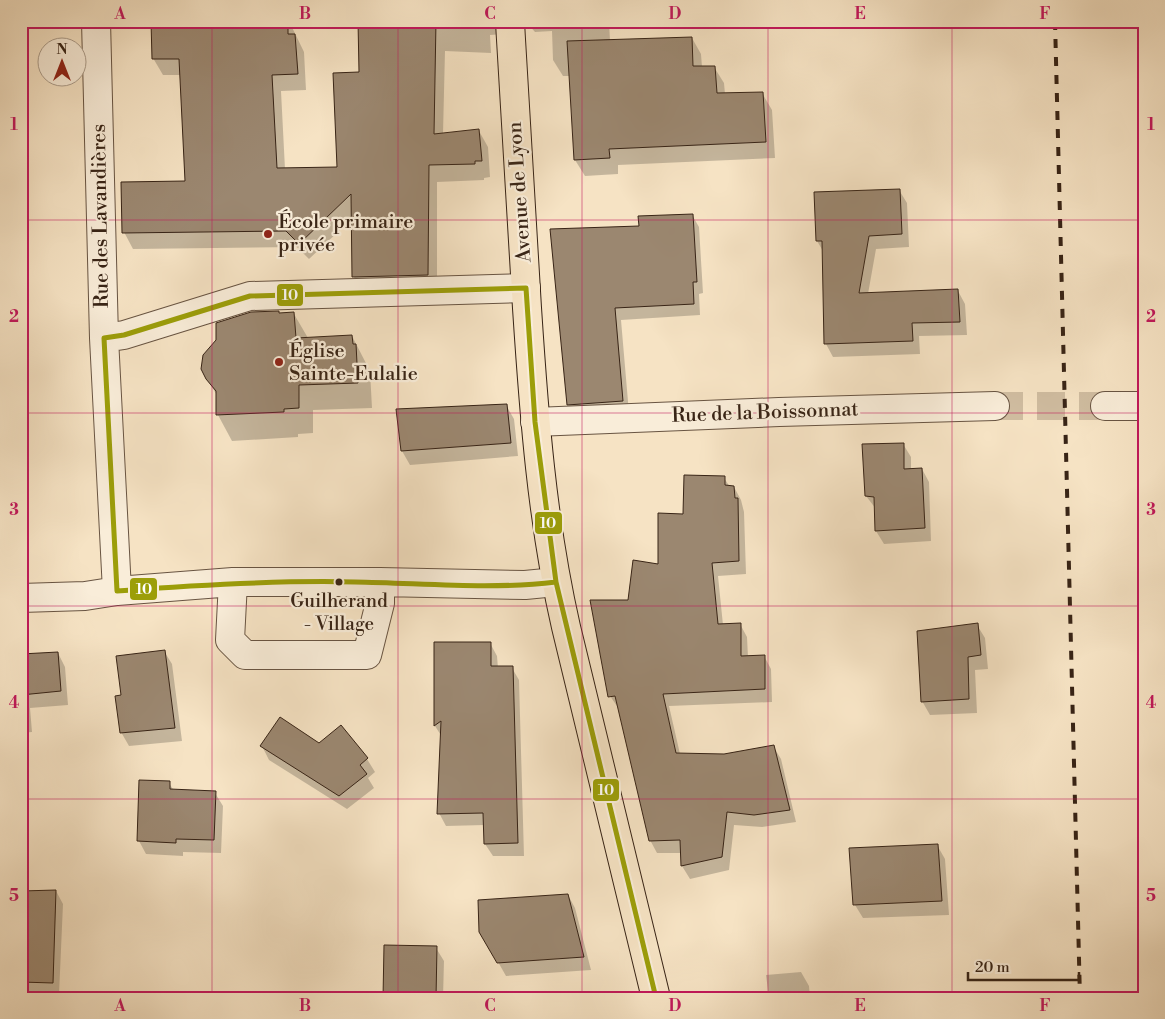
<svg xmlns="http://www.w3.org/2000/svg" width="1165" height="1019" font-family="'Libre Bodoni',serif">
	<rect width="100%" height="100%" fill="#f6e3c4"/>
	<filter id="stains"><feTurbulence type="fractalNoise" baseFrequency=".004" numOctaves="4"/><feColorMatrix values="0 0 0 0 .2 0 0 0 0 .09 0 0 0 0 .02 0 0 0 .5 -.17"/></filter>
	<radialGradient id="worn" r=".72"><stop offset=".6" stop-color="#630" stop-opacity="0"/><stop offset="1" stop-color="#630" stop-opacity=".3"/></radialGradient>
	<path fill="#0003" d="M 153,21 L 289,21 L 304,52 L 306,90 L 281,91 L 285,169 L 338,168 L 361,74 L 359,21 L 609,21 L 610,41 L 692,38 L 701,54 L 702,67 L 714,67 L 724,83 L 725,94 L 762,93 L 772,110 L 775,158 L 618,165 L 618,174 L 585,176 L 575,160 L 570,76 L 563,76 L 553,60 L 552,31 L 535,32 L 528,24 L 519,22 L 505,34 L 490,35 L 491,53 L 445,51 L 443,134 L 479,131 L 488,147 L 490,177 L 484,178 L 484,180 L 437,182 L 437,291 L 363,293 L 354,277 L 353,218 L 309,259 L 297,247 L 133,249 L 124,232 L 186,182 L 181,75 L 163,75 L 153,58 Z
		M 899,190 L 907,203 L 909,247 L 876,249 L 868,294 L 958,291 L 965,304 L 967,335 L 919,336 L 920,354 L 833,357 L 826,344 L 823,251 L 817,241 Z
		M 692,215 L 699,227 L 703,293 L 699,294 L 700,315 L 621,320 L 629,413 L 575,416 L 568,405 L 640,227 Z
		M 294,314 L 308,338 L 352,336 L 370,371 L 372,408 L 313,410 L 313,433 L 298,434 L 298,437 L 232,441 L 218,415 L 218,397 L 204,374 Z
		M 506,405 L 514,419 L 518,456 L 410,465 L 402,451 L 398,410 Z
		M 903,444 L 911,457 L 911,470 L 922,469 L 929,482 L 931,541 L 884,544 L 876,531 L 876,509 L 866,496 Z
		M 724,478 L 730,487 L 734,487 L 741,500 L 744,512 L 746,574 L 718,576 L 723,625 L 740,624 L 747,637 L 748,657 L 764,656 L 771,669 L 772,702 L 669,706 L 680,754 L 724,756 L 773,746 L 781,759 L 796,822 L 762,827 L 734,825 L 729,870 L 690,879 L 682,866 L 682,853 L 657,853 L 650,840 L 619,709 L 610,696 L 630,602 L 659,565 L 684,515 Z
		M 977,625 L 985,638 L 988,669 L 975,670 L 977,713 L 930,715 L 922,701 Z
		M 490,643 L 497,656 L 498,668 L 512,668 L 519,680 L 524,856 L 493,856 L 485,844 L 485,825 L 446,826 L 439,813 L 442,737 L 435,726 L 435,644 Z
		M 164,651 L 172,664 L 182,741 L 129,746 L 121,732 L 122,696 Z
		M 58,653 L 65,667 L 68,705 L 30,708 L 32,732 L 21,733 L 21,656 Z
		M 319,744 L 367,759 L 375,772 L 368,778 L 374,788 L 347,809 L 269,760 L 262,746 Z
		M 169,783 L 174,791 L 215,793 L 223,806 L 221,853 L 183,852 L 183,856 L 146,854 L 139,841 Z
		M 937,845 L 945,859 L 949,915 L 863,918 L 855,905 Z
		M 56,891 L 63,904 L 59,995 L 21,995 L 21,892 Z
		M 568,895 L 575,908 L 591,970 L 506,976 L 481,932 Z
		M 436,948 L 444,961 L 443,998 L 384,998 Z
		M 801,972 L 809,986 L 810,998 L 769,998 L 766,975 Z"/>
	<path fill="#9b8770" stroke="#382416" d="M 151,21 L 288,21 L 288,34 L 295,34 L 298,74 L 272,75 L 277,168 L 337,167 L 333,73 L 359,72 L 358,21 L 436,21 L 434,134 L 479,129 L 482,161 L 475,161 L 475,164 L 429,165 L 428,275 L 352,277 L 351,194 L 299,244 L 286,231 L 122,233 L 121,182 L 185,181 L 179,59 L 152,59 Z
		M 692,37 L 693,66 L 715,66 L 717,93 L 763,92 L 766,142 L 609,149 L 610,158 L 574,160 L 567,41 Z
		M 900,189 L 902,234 L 869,236 L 859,293 L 958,289 L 960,322 L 912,323 L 913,341 L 824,344 L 822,241 L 816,241 L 814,192 Z
		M 693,214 L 697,282 L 693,282 L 694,304 L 615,308 L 623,401 L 567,405 L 550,229 L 639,226 L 638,216 Z
		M 279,311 L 279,313 L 294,312 L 296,338 L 352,335 L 353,344 L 356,344 L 358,383 L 299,385 L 299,408 L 284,409 L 284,412 L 216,415 L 216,391 L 206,379 L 201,369 L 203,355 L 216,340 L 216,323 L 251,312 Z
		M 507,404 L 511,443 L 401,451 L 396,409 Z
		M 904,443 L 904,469 L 922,468 L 925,528 L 875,531 L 874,497 L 865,496 L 862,444 Z
		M 684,475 L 725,476 L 725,485 L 734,486 L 735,498 L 738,498 L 739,561 L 712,563 L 718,624 L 741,623 L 741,656 L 765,655 L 765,689 L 663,694 L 676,753 L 724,754 L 774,745 L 790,810 L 754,815 L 727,812 L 722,857 L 681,866 L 680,840 L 649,841 L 615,696 L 608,697 L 590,600 L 628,600 L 633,560 L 658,564 L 658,513 L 683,514 Z
		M 978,623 L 981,655 L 968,657 L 969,699 L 921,702 L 917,631 Z
		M 434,642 L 491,642 L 491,666 L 513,666 L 518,843 L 484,844 L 483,813 L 437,814 L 441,721 L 434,726 Z
		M 165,650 L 175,728 L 120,733 L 115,696 L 121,695 L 116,656 Z
		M 58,652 L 61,691 L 21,695 L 21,654 Z
		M 280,717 L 319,743 L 341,725 L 368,758 L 360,765 L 367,774 L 339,796 L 260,746 Z
		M 139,780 L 170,781 L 170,789 L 216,791 L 214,840 L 176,839 L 176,843 L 137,841 Z
		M 938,844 L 942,901 L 853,905 L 849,848 Z
		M 56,890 L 53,983 L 21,982 L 21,891 Z
		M 568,894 L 584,957 L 497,963 L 479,932 L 478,900 Z
		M 384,945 L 437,946 L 436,998 L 383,998 Z"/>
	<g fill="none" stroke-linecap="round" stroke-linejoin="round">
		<path stroke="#d0bda1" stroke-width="28" stroke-dasharray="28 14" stroke-linecap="butt" d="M 995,406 L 1105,406"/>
		<defs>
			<path id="minor" d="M 96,21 L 104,338 L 117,591
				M 104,338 L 124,335 L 250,296 L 526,288
				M 1105,406 L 1144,406
				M 535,422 L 779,412 L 995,406
				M 233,582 L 230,640 L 245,655 L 367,655 L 380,603 L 380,582
				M 21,598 L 85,596 L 117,591 L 233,582 L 380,582 L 525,585 L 556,582"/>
			<path id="major" d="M 510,21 C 515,117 521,213 527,308 C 534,415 542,522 566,627 L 656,998"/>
		</defs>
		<use href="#minor" stroke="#685442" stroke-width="30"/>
		<use href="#major" stroke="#382416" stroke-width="30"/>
		<use href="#minor" stroke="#f9edd9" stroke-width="28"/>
		<use href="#major" stroke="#f6e3c4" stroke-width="28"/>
		<path stroke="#382416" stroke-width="4" stroke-dasharray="9 9" stroke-linecap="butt" d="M 1055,21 L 1080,998"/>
		<defs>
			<path id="bus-1" d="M 526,288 L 535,422 L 556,582 C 489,590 422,583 355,582 C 276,580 196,585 117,591 L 104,338 L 124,335 L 250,296 Z
				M 556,582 L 656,998"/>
		</defs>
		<use href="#bus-1" stroke="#f9edd9" stroke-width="9"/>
		<use href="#bus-1" stroke="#9c9e09" stroke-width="5"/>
	</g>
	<path fill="none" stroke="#c2185b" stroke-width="1" stroke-opacity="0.55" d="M 212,21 L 212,998M 398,21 L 398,998M 582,21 L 582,998M 768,21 L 768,998M 952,21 L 952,998M 21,220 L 1144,220M 21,413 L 1144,413M 21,606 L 1144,606M 21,799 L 1144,799"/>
	<g fill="#8f2418" stroke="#f9edd9" stroke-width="2">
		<circle cx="268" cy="234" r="5"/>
		<circle cx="279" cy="362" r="5"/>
	</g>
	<circle fill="#382416" stroke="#f9edd9" stroke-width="2" cx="339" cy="582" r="4.5"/>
	<g text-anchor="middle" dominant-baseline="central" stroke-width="4.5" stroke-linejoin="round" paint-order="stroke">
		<g font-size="19" fill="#382416" stroke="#f9edd9">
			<text x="339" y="601">Guilherand<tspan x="339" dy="23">- Village</tspan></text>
		</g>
		<g font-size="20" fill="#382416" stroke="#f9edd9">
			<text transform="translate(520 192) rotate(-94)">Avenue de Lyon</text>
			<text transform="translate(101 216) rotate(-91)">Rue des Lavandières</text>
			<text transform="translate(765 413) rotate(-2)">Rue de la Boissonnat</text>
		</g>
		<g font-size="20" fill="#382416" stroke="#f9edd9" text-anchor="start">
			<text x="278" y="222">École primaire<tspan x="278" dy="23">privée</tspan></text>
			<text x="289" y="351">Église<tspan x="289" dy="23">Sainte-Eulalie</tspan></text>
		</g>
	</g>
	<g stroke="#f9edd9" stroke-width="2">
		<rect x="276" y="283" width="28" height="24" rx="5" fill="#9c9e09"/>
		<rect x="534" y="511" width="29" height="24" rx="5" fill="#9c9e09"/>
		<rect x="129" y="577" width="29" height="24" rx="5" fill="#9c9e09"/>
		<rect x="592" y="778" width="28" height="24" rx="5" fill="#9c9e09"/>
	</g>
	<g font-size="14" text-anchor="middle" font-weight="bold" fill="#fff">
		<text x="290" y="300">10</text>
		<text x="548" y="528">10</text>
		<text x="144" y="594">10</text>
		<text x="606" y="795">10</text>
	</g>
	<rect width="1165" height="1019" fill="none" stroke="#f6e3c4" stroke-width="55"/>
	<g transform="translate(62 62)"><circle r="24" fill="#f9edd9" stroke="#ac9d8b"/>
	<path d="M0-4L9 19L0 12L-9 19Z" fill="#8f2418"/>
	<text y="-8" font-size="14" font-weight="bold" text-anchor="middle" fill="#382416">N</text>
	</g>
	<path d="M968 972v8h111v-8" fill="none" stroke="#382416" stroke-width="2.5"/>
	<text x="975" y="972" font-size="15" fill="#382416" stroke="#f9edd9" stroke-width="4" paint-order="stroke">20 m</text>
	<rect x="28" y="28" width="1110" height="964" fill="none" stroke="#c2185b" stroke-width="2"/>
	<g font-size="16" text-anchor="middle" font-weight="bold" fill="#c2185b">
		<text x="120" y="19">A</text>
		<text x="305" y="19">B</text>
		<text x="490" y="19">C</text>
		<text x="675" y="19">D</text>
		<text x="860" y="19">E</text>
		<text x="1045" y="19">F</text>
		<text x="14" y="130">1</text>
		<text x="1151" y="130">1</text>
		<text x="14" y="322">2</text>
		<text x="1151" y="322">2</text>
		<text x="14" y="515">3</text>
		<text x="1151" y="515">3</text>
		<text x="14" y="708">4</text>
		<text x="1151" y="708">4</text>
		<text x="14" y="901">5</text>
		<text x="1151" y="901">5</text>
		<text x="120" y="1011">A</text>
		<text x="305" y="1011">B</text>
		<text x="490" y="1011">C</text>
		<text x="675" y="1011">D</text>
		<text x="860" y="1011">E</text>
		<text x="1045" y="1011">F</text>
	</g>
	<rect width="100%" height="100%" filter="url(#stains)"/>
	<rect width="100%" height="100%" fill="url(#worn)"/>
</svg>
